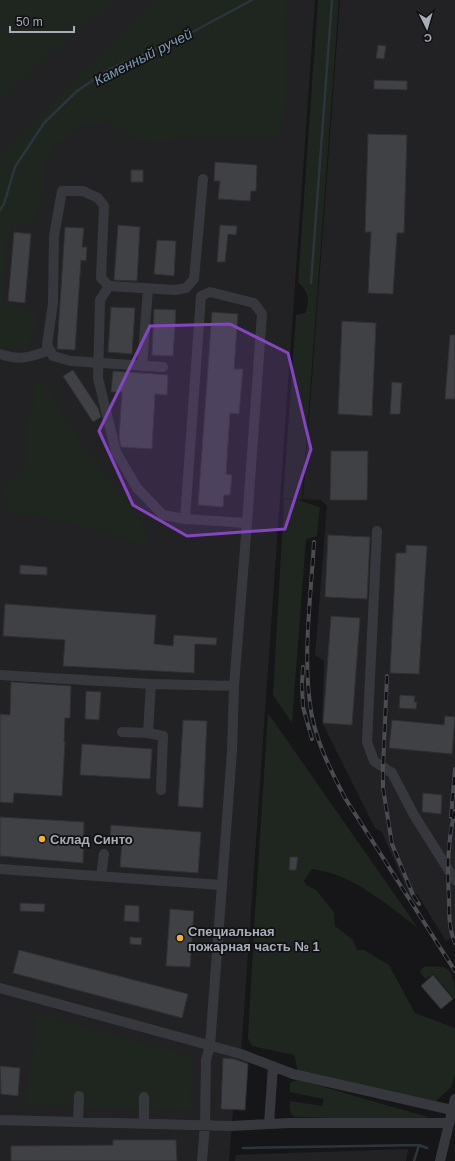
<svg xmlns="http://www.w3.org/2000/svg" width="455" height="1161" font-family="Arial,sans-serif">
	<rect width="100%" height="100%" fill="#161618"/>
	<path fill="#222225" d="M 0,0 L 315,0 L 241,1054 L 248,1060 L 245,1110 L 233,1110 L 229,1161 L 0,1161 Z
		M 340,0 L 455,0 L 455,936 L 446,941 L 417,894 L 410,897 L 382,832 L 375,828 L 322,722 L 324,661 L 315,655 L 327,506 L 321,500 L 303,499 Z
		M 408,1149 L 406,1161 L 235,1161 L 236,1155 Z"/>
	<path fill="#1e261f" d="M 0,0 L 116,0 L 49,55 L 0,102 Z
		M 154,0 L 285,0 L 286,1 L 285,27 L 287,91 L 279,137 L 217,136 L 192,137 L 161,142 L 133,139 L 110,122 L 84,125 L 53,147 L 42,167 L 43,195 L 33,219 L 25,224 L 12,225 L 7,238 L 6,269 L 3,295 L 5,305 L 34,310 L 35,325 L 30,344 C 22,350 10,351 0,347 L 0,155 L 65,88 L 121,35 Z
		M 318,0 L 339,0 L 302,500 L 283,498 L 296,315 L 305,313 C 311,299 308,292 298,282 Z
		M 36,378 C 50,385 55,403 63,415 C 86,449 111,482 136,515 L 147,532 L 147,543 L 127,541 L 105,530 L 33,515 L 12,514 L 4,500 L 6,488 L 11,478 L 19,472 L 25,462 L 26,447 L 24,436 L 33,408 L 33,381 Z
		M 284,499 L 298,500 L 320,507 L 317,536 L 306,539 L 292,723 L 273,695 Z
		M 268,713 L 418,928 C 386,904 353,874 312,869 L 304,881 L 306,885 L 316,890 L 334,912 L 335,926 L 353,940 L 357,950 L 364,950 L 389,965 L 415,1013 L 455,1028 L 455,1074 L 451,1087 L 434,1103 L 298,1071 L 294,1055 L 252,1046 L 248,1038 L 255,913 Z
		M 426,966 C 431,967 437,966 442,967 C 455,970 455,987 455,999 L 433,974 L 426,979 L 421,974 L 420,970 Z
		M 38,1014 L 195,1058 L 190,1110 L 26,1106 Z
		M 299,1080 L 428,1117 L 425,1121 L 295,1117 C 289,1113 289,1107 290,1101 L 322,1106 L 324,1099 L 290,1092 L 290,1083 L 294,1081 Z"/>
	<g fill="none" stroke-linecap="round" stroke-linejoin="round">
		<path stroke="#2c353c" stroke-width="2.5" d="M 0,210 L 4,204 L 15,167 L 44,123 L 77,91 L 110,69 L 187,35 L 252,0
			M 311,283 L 332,0
			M 243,1148 L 419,1145
			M 414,1161 L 419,1145 L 427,1148"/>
	</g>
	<path fill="#404145" stroke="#303034" d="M 378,45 L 386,46 L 384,59 L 376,58 Z
		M 374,80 L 407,81 L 407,90 L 374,89 Z
		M 368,134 L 407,135 L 404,233 L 397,233 L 393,294 L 368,293 L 371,232 L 365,232 Z
		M 215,162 L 257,165 L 256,191 L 251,191 L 250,201 L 218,199 L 220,181 L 214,181 Z
		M 131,170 L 143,170 L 143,182 L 131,182 Z
		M 118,225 L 140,227 L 137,281 L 114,280 Z
		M 220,225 L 237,226 L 236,235 L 228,234 L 225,262 L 217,262 Z
		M 65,227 L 84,228 L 82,247 L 87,247 L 86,261 L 81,260 L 75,350 L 57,349 Z
		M 14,232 L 31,234 L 25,303 L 8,301 Z
		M 157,240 L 176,241 L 174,276 L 154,274 Z
		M 111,307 L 135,308 L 132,354 L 108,352 Z
		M 154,309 L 176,310 L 173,356 L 152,355 Z
		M 212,312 L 238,314 L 234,369 L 243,369 L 239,414 L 230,413 L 226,474 L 232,475 L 230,495 L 224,495 L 223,507 L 198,505 Z
		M 342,321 L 376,323 L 372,416 L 338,414 Z
		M 450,335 L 455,335 L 455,399 L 445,399 Z
		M 73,370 L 98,408 L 101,417 L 93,422 L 63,376 Z
		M 113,371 L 168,375 L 167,395 L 155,394 L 152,449 L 121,447 L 119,437 L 122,392 L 111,392 Z
		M 392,382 L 402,383 L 400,414 L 390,414 Z
		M 331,451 L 368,451 L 367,500 L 330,500 Z
		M 328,535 L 370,537 L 367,599 L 325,597 Z
		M 406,545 L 427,546 L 419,674 L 390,673 L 396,553 L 406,553 Z
		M 20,565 L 47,567 L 47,575 L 20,574 Z
		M 5,604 L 156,615 L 154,644 L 173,646 L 174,635 L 217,638 L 216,645 L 195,644 L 194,673 L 63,666 L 65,640 L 3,636 Z
		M 331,616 L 360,618 L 352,725 L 323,723 Z
		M 11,682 L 71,686 L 70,718 L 65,718 L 64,742 L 65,742 L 62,796 L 14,793 L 13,803 L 0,802 L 0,714 L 10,715 Z
		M 86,691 L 101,692 L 99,720 L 85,719 Z
		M 400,695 L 415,696 L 414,702 L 417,702 L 416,709 L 399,708 Z
		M 445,716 L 455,717 L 452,754 L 389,748 L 392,720 L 444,725 Z
		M 183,720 L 207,721 L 203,808 L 178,806 Z
		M 82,744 L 152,749 L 150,779 L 80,775 Z
		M 423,793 L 442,795 L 441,814 L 422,812 Z
		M 0,817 L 84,822 L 83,863 L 0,856 Z
		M 111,825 L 201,832 L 198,873 L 120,867 L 122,840 L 110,839 Z
		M 290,857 L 298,857 L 296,870 L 289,870 Z
		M 20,903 L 45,904 L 44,912 L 20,911 Z
		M 125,905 L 139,906 L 139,922 L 124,921 Z
		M 170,909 L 194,911 L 190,967 L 166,966 Z
		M 130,937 L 142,938 L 141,945 L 130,944 Z
		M 19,950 L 188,994 L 182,1018 L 13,973 Z
		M 433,975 L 453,999 L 441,1009 L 421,986 Z
		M 223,1058 L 234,1059 L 248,1064 L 245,1110 L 221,1109 Z
		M 0,1066 L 20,1068 L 18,1096 L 1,1094 Z
		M 113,1140 L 176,1140 L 177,1161 L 11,1161 L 11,1146 L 113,1145 Z"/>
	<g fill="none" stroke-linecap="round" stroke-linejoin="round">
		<path stroke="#37383d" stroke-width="10" d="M 203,179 L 194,279 L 186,288 L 175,290 L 109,286 L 100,300 L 98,378 L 116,452 L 137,488 L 163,515 L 185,519 L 247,523
			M 109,286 L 101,278 L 104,206 L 98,198 L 83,191 L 62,191 L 54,236 L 53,303 L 47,345 L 53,356 L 71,361 L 163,367
			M 0,354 C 21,361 30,357 50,350
			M 142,366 L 148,289
			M 185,519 L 201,296 L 210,292 L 254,303 L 262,314 L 247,523 L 234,686 L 232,751 L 210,1046 L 206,1060 L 205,1125 L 202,1161
			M 377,531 L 367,742 L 374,761 L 392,773 L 414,815 L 455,880
			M 0,675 L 151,684 L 234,686
			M 122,732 L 148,733 L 163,736 L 161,790
			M 148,733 L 151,684
			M 0,869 L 221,885
			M 101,876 L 104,854
			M 0,988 L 241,1054 L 293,1074 L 452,1110
			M 144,1097 L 144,1123
			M 0,1120 L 231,1126 L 290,1123 L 449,1123
			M 78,1122 L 79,1096
			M 269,1124 L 273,1066
			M 440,1161 L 455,1099"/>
		<defs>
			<path id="rail" d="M 314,542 C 311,596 303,651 310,704 C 314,738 330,769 345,798 L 455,971
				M 303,667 L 302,684 L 303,707 L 312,739
				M 387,676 L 383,767 L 383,788 L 392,844 L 413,895 L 419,904
				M 455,811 C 447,841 447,870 449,900 C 449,915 449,929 455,943
				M 451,817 L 455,769"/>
		</defs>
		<use href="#rail" stroke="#4a4c52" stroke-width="4"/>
		<use href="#rail" stroke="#111113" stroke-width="2.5" stroke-dasharray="8" stroke-linecap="butt"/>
	</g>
	<path fill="#8446be" fill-opacity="0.2" stroke="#8446be" stroke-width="3" stroke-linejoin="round" d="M 230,324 L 288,353 L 311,449 L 285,529 L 187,536 L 133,505 L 99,431 L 150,326 Z"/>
	<g fill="#f2b134" stroke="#111113" stroke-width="1.5">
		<circle cx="42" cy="839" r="4"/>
		<circle cx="180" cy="938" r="4"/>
	</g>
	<g text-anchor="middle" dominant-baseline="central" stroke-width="3.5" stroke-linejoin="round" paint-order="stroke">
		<g font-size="13" font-weight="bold" fill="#a8adb8" stroke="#111113" text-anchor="start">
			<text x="50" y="839">Склад Синто</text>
			<text x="188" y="931">Специальная<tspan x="188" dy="15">пожарная часть № 1</tspan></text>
		</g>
		<g font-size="14" font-style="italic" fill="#7f9bb3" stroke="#111113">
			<text transform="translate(143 57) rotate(-27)">Каменный ручей</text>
		</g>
	</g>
	<g transform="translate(427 28) rotate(175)" stroke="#111113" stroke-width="3" paint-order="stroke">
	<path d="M0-3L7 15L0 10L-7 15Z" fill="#a8adb8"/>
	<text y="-6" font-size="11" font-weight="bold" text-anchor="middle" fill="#a8adb8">С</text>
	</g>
	<path d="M10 26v6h64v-6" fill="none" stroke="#a8adb8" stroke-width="2"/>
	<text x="16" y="26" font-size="12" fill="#a8adb8" stroke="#111113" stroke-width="3" paint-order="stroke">50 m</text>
</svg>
